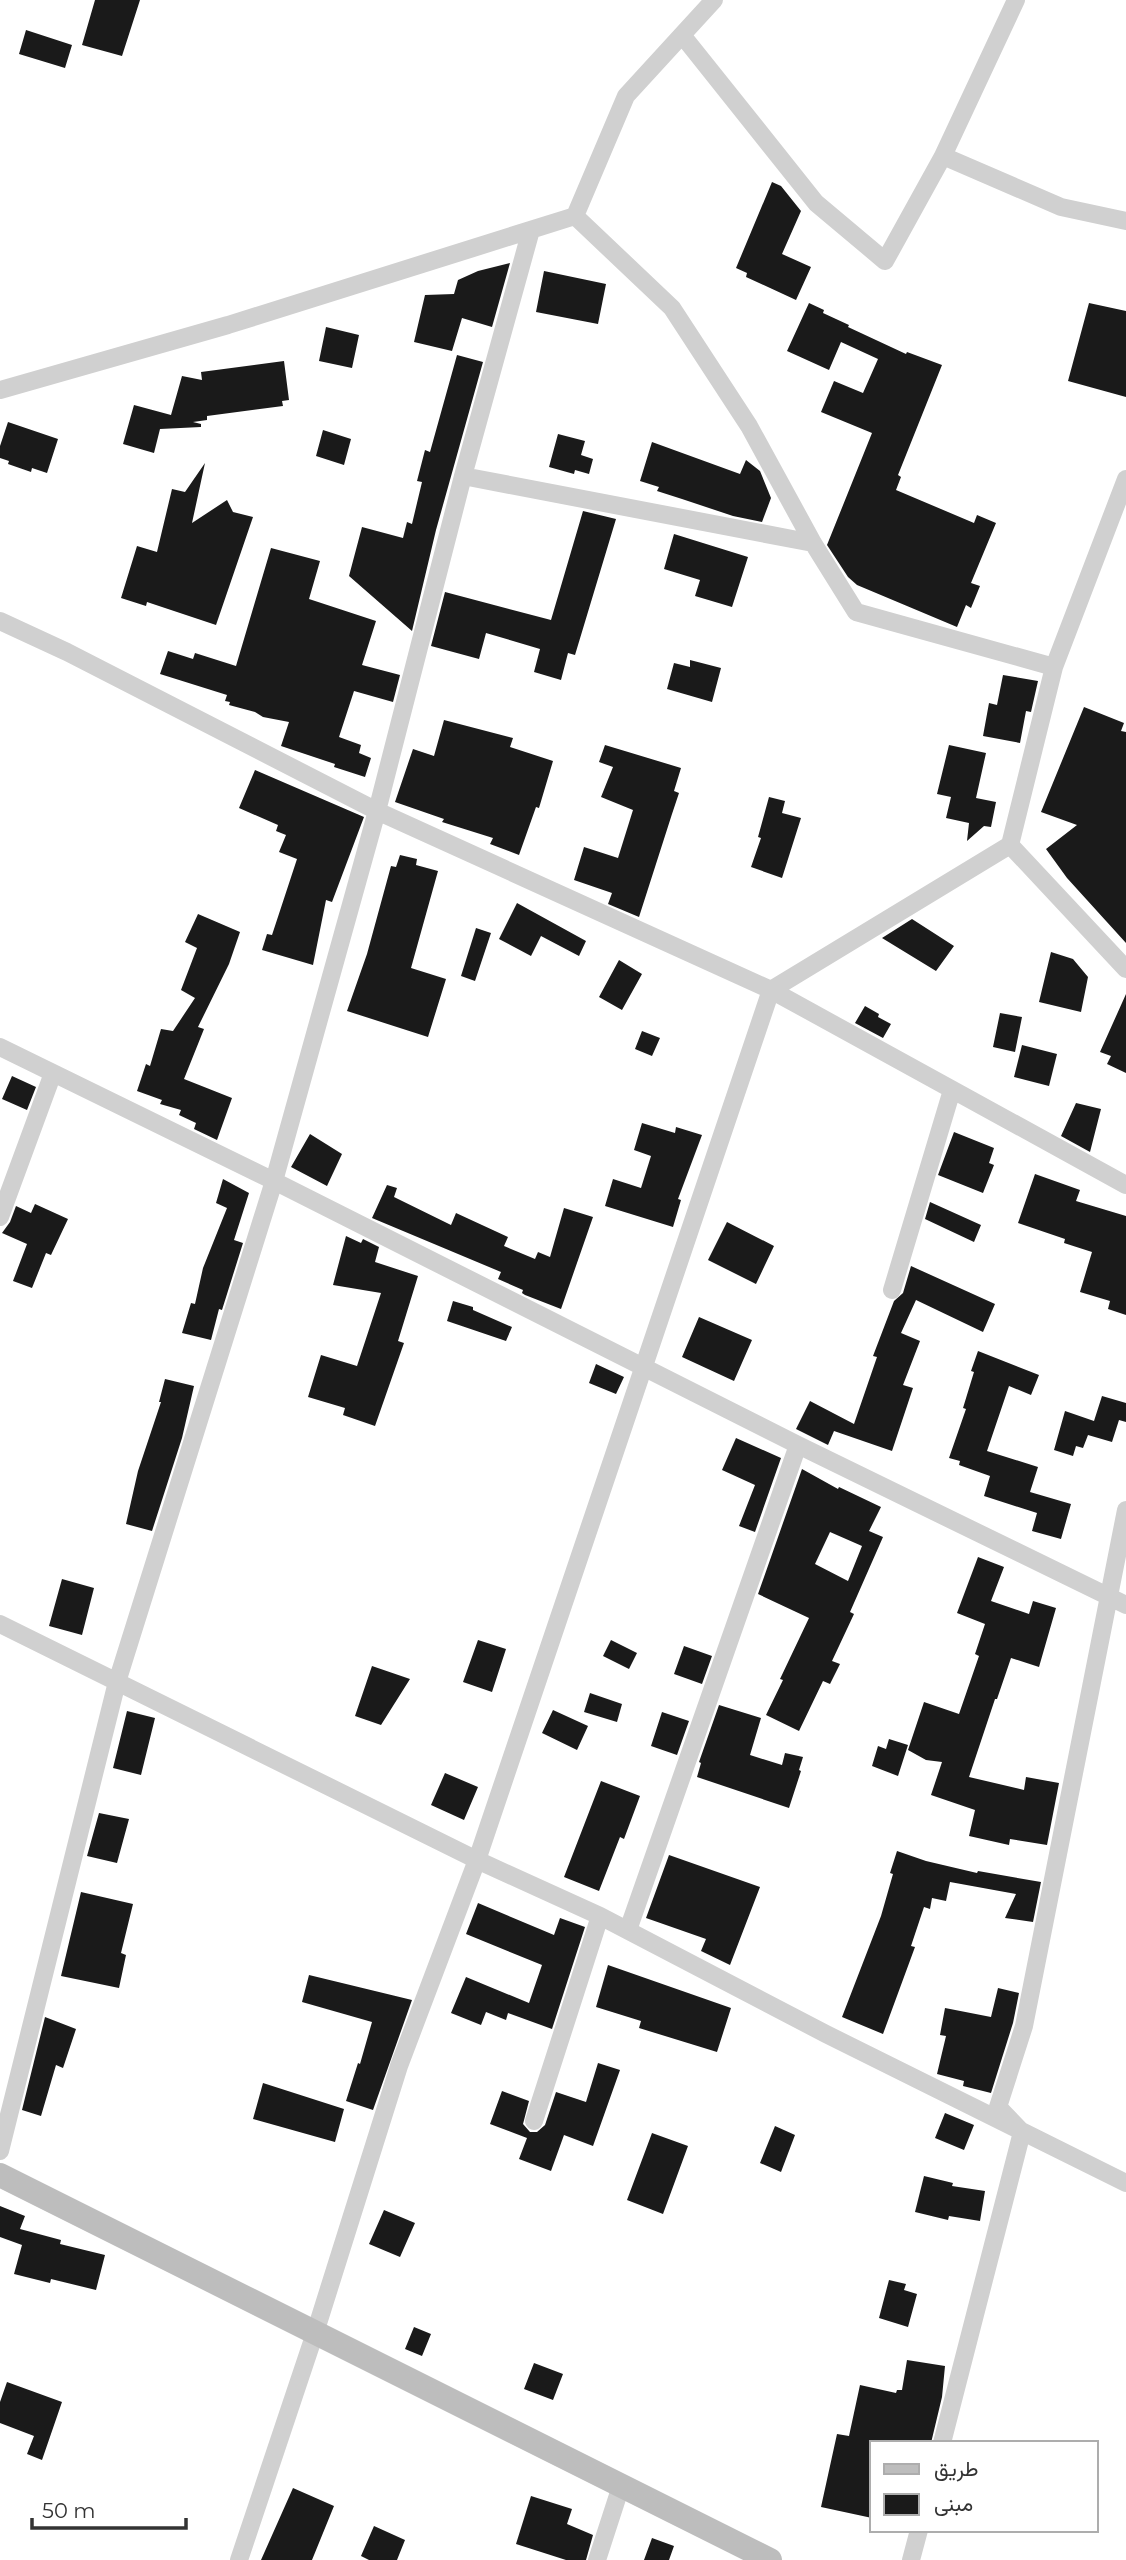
<svg xmlns="http://www.w3.org/2000/svg" width="1126" height="2560" font-family="Montserrat,Vazirmatn,sans-serif">
	<rect width="100%" height="100%" fill="#fff"/>
	<path fill="#1a1a1a" fill-rule="evenodd" d="M 95,0 L 140,0 L 122,56 L 82,45 Z
		M 26,30 L 72,45 L 65,68 L 19,54 Z
		M 772,182 L 781,186 L 801,211 L 782,254 L 811,267 L 796,300 L 746,277 L 747,273 L 736,268 Z
		M 510,263 L 492,327 L 462,318 L 452,351 L 414,342 L 425,295 L 454,294 L 458,280 L 478,271 Z
		M 544,271 L 606,284 L 598,324 L 536,312 Z
		M 809,303 L 824,310 L 823,313 L 849,325 L 848,327 L 906,354 L 907,352 L 942,365 L 898,475 L 901,477 L 896,490 L 974,523 L 977,515 L 996,523 L 971,583 L 980,586 L 971,608 L 966,605 L 957,627 L 857,585 L 848,577 L 827,545 L 872,433 L 821,412 L 834,381 L 863,393 L 878,359 L 841,342 L 829,370 L 787,351 Z
		M 1089,303 L 1126,311 L 1126,397 L 1068,381 Z
		M 326,327 L 359,335 L 352,368 L 319,361 Z
		M 457,355 L 483,362 L 436,530 L 412,631 L 349,576 L 362,527 L 403,538 L 407,522 L 412,524 L 422,482 L 417,481 L 425,450 L 430,452 Z
		M 284,361 L 289,400 L 282,401 L 283,406 L 207,416 L 207,420 L 193,422 L 201,424 L 201,427 L 160,429 L 154,453 L 123,444 L 134,405 L 171,415 L 182,376 L 202,380 L 201,372 Z
		M 8,422 L 58,439 L 47,473 L 32,468 L 31,472 L 8,464 L 9,461 L 0,458 L 0,446 Z
		M 323,430 L 351,439 L 344,465 L 316,456 Z
		M 558,434 L 585,441 L 581,455 L 593,459 L 589,474 L 575,470 L 574,474 L 549,467 Z
		M 652,442 L 740,474 L 746,460 L 760,471 L 771,498 L 762,522 L 733,516 L 682,499 L 657,491 L 659,487 L 640,481 Z
		M 205,463 L 192,523 L 227,500 L 233,512 L 253,517 L 216,625 L 147,602 L 146,606 L 121,598 L 137,546 L 157,552 L 172,489 L 185,492 Z
		M 583,511 L 616,519 L 575,655 L 568,653 L 561,680 L 534,672 L 540,649 L 486,633 L 479,659 L 431,646 L 445,592 L 551,620 Z
		M 674,534 L 748,557 L 732,607 L 695,596 L 700,580 L 664,569 Z
		M 271,548 L 320,561 L 309,599 L 376,621 L 362,665 L 400,675 L 393,702 L 354,691 L 339,737 L 361,745 L 359,753 L 371,758 L 365,777 L 334,767 L 335,764 L 281,746 L 289,722 L 263,717 L 255,712 L 229,705 L 230,702 L 225,701 L 227,695 L 160,674 L 168,651 L 193,659 L 195,653 L 236,666 Z
		M 690,660 L 721,668 L 712,702 L 667,689 L 674,663 L 690,667 Z
		M 1003,675 L 1038,681 L 1031,712 L 1026,711 L 1020,743 L 983,736 L 989,703 L 997,705 Z
		M 1084,707 L 1124,723 L 1121,731 L 1126,732 L 1126,943 L 1067,878 L 1046,849 L 1077,825 L 1041,812 Z
		M 444,720 L 513,738 L 510,747 L 553,761 L 539,808 L 536,807 L 519,855 L 490,844 L 493,838 L 442,822 L 444,819 L 395,802 L 413,749 L 434,756 Z
		M 605,745 L 681,768 L 674,791 L 679,793 L 672,814 L 639,917 L 608,904 L 612,893 L 574,880 L 584,847 L 618,858 L 633,810 L 601,797 L 613,767 L 599,762 Z
		M 949,745 L 986,753 L 976,798 L 996,802 L 991,827 L 984,826 L 967,841 L 969,823 L 946,818 L 951,797 L 937,794 Z
		M 255,770 L 364,817 L 332,902 L 326,900 L 313,965 L 262,950 L 267,934 L 272,935 L 297,859 L 279,852 L 286,835 L 276,831 L 278,825 L 239,808 Z
		M 769,797 L 785,801 L 782,813 L 801,818 L 782,878 L 751,867 L 761,838 L 758,837 Z
		M 400,855 L 417,859 L 416,865 L 438,871 L 411,968 L 446,979 L 428,1037 L 347,1011 L 367,954 L 391,866 L 396,867 Z
		M 517,903 L 586,941 L 579,956 L 541,936 L 531,956 L 499,939 Z
		M 198,914 L 240,932 L 229,964 L 198,1027 L 204,1029 L 184,1079 L 232,1098 L 217,1140 L 194,1129 L 196,1123 L 179,1115 L 181,1110 L 160,1104 L 162,1100 L 137,1091 L 146,1064 L 150,1066 L 161,1029 L 173,1031 L 195,998 L 181,990 L 197,948 L 185,942 Z
		M 912,919 L 954,946 L 936,971 L 882,938 Z
		M 476,928 L 491,933 L 475,981 L 461,976 Z
		M 1051,952 L 1073,959 L 1088,977 L 1081,1012 L 1039,1002 Z
		M 619,960 L 642,974 L 622,1010 L 599,997 Z
		M 1126,994 L 1126,1073 L 1107,1064 L 1111,1056 L 1100,1052 Z
		M 865,1006 L 879,1014 L 878,1017 L 891,1024 L 883,1038 L 855,1023 Z
		M 1000,1013 L 1022,1017 L 1015,1052 L 993,1047 Z
		M 642,1031 L 660,1038 L 652,1056 L 635,1049 Z
		M 1022,1045 L 1057,1054 L 1049,1086 L 1014,1077 Z
		M 12,1076 L 36,1087 L 27,1110 L 2,1099 Z
		M 1076,1103 L 1101,1109 L 1090,1152 L 1061,1136 Z
		M 642,1123 L 675,1133 L 676,1127 L 702,1135 L 678,1199 L 681,1200 L 673,1227 L 605,1206 L 613,1179 L 641,1188 L 651,1156 L 634,1150 Z
		M 954,1132 L 994,1148 L 989,1163 L 994,1165 L 983,1193 L 938,1175 Z
		M 310,1134 L 342,1154 L 327,1186 L 291,1167 Z
		M 1035,1174 L 1080,1190 L 1076,1201 L 1126,1216 L 1126,1315 L 1108,1309 L 1110,1301 L 1080,1292 L 1092,1252 L 1064,1243 L 1065,1239 L 1018,1223 Z
		M 223,1179 L 249,1193 L 234,1240 L 243,1243 L 222,1310 L 219,1309 L 211,1340 L 182,1333 L 191,1303 L 195,1304 L 203,1268 L 227,1208 L 216,1203 Z
		M 387,1185 L 397,1188 L 394,1197 L 451,1225 L 456,1213 L 508,1237 L 504,1246 L 535,1259 L 538,1252 L 550,1257 L 564,1208 L 593,1217 L 561,1309 L 525,1295 L 522,1293 L 523,1290 L 498,1279 L 501,1272 L 372,1218 Z
		M 930,1202 L 981,1225 L 974,1242 L 925,1219 Z
		M 35,1204 L 68,1219 L 51,1255 L 46,1253 L 32,1288 L 13,1281 L 27,1244 L 2,1233 L 10,1222 L 16,1206 L 31,1213 Z
		M 727,1222 L 774,1246 L 756,1284 L 708,1260 Z
		M 346,1236 L 361,1243 L 363,1239 L 379,1247 L 375,1262 L 418,1276 L 398,1341 L 404,1343 L 375,1426 L 343,1415 L 345,1408 L 308,1397 L 321,1355 L 357,1366 L 381,1293 L 333,1285 Z
		M 911,1266 L 995,1304 L 983,1332 L 916,1300 L 901,1333 L 920,1341 L 903,1385 L 913,1388 L 892,1451 L 834,1431 L 828,1445 L 796,1429 L 810,1401 L 854,1424 L 877,1357 L 873,1356 L 894,1301 L 903,1293 Z
		M 453,1301 L 473,1307 L 473,1310 L 512,1327 L 506,1341 L 447,1321 Z
		M 699,1317 L 752,1340 L 734,1381 L 682,1357 Z
		M 978,1351 L 1039,1375 L 1031,1395 L 1009,1386 L 987,1451 L 1038,1467 L 1030,1492 L 1071,1504 L 1061,1539 L 1032,1531 L 1037,1513 L 984,1496 L 990,1476 L 959,1465 L 960,1461 L 949,1458 L 966,1409 L 963,1408 L 974,1372 L 971,1371 Z
		M 596,1364 L 624,1377 L 616,1394 L 589,1383 Z
		M 165,1379 L 194,1386 L 182,1438 L 152,1531 L 126,1524 L 138,1471 L 161,1402 L 159,1402 Z
		M 1102,1396 L 1126,1403 L 1126,1422 L 1119,1420 L 1112,1442 L 1088,1435 L 1083,1448 L 1076,1446 L 1073,1456 L 1054,1450 L 1065,1411 L 1094,1421 Z
		M 736,1438 L 781,1458 L 755,1532 L 739,1526 L 755,1485 L 722,1470 Z
		M 802,1469 L 838,1489 L 839,1487 L 881,1507 L 869,1531 L 883,1537 L 850,1612 L 854,1614 L 832,1661 L 840,1664 L 830,1684 L 823,1681 L 799,1731 L 766,1715 L 783,1680 L 780,1679 L 809,1618 L 758,1594 ZM 830,1532 L 862,1546 L 848,1581 L 815,1564 Z
		M 978,1557 L 1004,1567 L 991,1601 L 1029,1614 L 1033,1601 L 1056,1608 L 1039,1667 L 1011,1658 L 997,1699 L 995,1699 L 969,1777 L 1024,1790 L 1026,1777 L 1059,1783 L 1047,1845 L 1010,1839 L 1009,1845 L 969,1836 L 975,1810 L 931,1795 L 942,1762 L 926,1760 L 908,1750 L 924,1702 L 959,1714 L 979,1656 L 975,1654 L 985,1624 L 957,1613 Z
		M 62,1579 L 94,1588 L 82,1635 L 49,1626 Z
		M 478,1640 L 506,1649 L 492,1692 L 463,1682 Z
		M 611,1640 L 637,1653 L 629,1669 L 603,1656 Z
		M 684,1646 L 712,1656 L 702,1684 L 674,1674 Z
		M 372,1666 L 410,1679 L 381,1725 L 355,1716 Z
		M 590,1693 L 622,1704 L 617,1722 L 584,1712 Z
		M 719,1705 L 761,1718 L 750,1755 L 782,1765 L 785,1753 L 803,1757 L 799,1770 L 801,1771 L 789,1808 L 697,1777 L 701,1763 L 699,1762 Z
		M 553,1710 L 588,1726 L 577,1750 L 542,1733 Z
		M 127,1711 L 155,1718 L 141,1775 L 113,1768 Z
		M 662,1712 L 689,1721 L 677,1755 L 651,1746 Z
		M 889,1739 L 908,1745 L 898,1776 L 872,1766 L 878,1746 L 886,1749 Z
		M 445,1773 L 478,1787 L 464,1820 L 431,1805 Z
		M 601,1781 L 640,1796 L 624,1839 L 620,1837 L 599,1891 L 564,1877 Z
		M 99,1813 L 129,1819 L 117,1863 L 87,1856 Z
		M 897,1851 L 926,1861 L 977,1873 L 978,1871 L 1041,1882 L 1033,1922 L 1005,1918 L 1016,1894 L 950,1882 L 946,1901 L 932,1898 L 930,1909 L 924,1907 L 911,1946 L 915,1947 L 883,2034 L 842,2017 L 881,1916 L 893,1874 L 890,1873 Z
		M 669,1855 L 760,1887 L 730,1965 L 701,1951 L 706,1939 L 646,1918 Z
		M 81,1892 L 133,1904 L 121,1953 L 126,1955 L 119,1988 L 61,1976 Z
		M 478,1903 L 554,1935 L 560,1918 L 585,1927 L 552,2029 L 508,2013 L 506,2020 L 486,2012 L 481,2025 L 451,2013 L 466,1977 L 529,2003 L 542,1965 L 466,1934 Z
		M 608,1965 L 731,2008 L 717,2052 L 639,2028 L 641,2021 L 596,2007 Z
		M 309,1975 L 412,2000 L 373,2110 L 346,2101 L 358,2063 L 360,2064 L 372,2022 L 302,2002 Z
		M 998,1988 L 1019,1993 L 1013,2023 L 991,2093 L 963,2086 L 964,2081 L 937,2074 L 946,2036 L 940,2035 L 945,2008 L 991,2017 Z
		M 45,2017 L 76,2029 L 63,2068 L 56,2065 L 41,2116 L 22,2110 Z
		M 598,2063 L 620,2070 L 593,2146 L 564,2135 L 551,2171 L 519,2159 L 527,2138 L 490,2124 L 502,2091 L 529,2101 L 523,2124 L 530,2132 L 537,2132 L 545,2125 L 556,2092 L 586,2102 Z
		M 263,2083 L 344,2109 L 335,2142 L 253,2119 Z
		M 945,2113 L 974,2125 L 964,2150 L 935,2138 Z
		M 775,2126 L 795,2135 L 781,2172 L 760,2163 Z
		M 652,2133 L 688,2146 L 663,2214 L 627,2200 Z
		M 924,2176 L 953,2183 L 952,2186 L 985,2191 L 980,2221 L 949,2216 L 948,2220 L 915,2212 Z
		M 0,2206 L 25,2216 L 20,2229 L 61,2240 L 60,2244 L 105,2255 L 96,2290 L 51,2279 L 50,2283 L 14,2274 L 22,2245 L 0,2237 Z
		M 384,2210 L 415,2223 L 400,2257 L 369,2244 Z
		M 889,2280 L 906,2284 L 904,2290 L 917,2294 L 908,2327 L 879,2318 Z
		M 414,2327 L 431,2334 L 422,2356 L 405,2349 Z
		M 907,2360 L 945,2366 L 942,2397 L 931,2443 L 872,2443 L 872,2518 L 821,2507 L 837,2434 L 849,2436 L 860,2385 L 896,2393 L 897,2390 L 902,2390 Z
		M 534,2363 L 563,2374 L 553,2400 L 524,2389 Z
		M 7,2382 L 62,2402 L 42,2460 L 27,2454 L 34,2436 L 0,2423 L 0,2402 Z
		M 293,2488 L 334,2506 L 312,2560 L 261,2560 Z
		M 531,2496 L 572,2509 L 567,2524 L 593,2535 L 586,2560 L 566,2560 L 516,2544 Z
		M 374,2526 L 405,2540 L 397,2560 L 369,2560 L 361,2556 Z
		M 652,2538 L 674,2546 L 669,2560 L 644,2560 Z"/>
	<g fill="none" stroke-linecap="round" stroke-linejoin="round">
		<path stroke="#d0d0d0" stroke-width="18" d="M 682,35 L 816,203 L 885,261 L 943,156 L 1016,0
			M 943,156 L 1061,207 L 1126,221
			M 575,216 L 672,308 L 749,426 L 813,543 L 856,612 L 1054,667
			M 0,390 L 228,325 L 575,216 L 626,96 L 714,0
			M 463,476 L 813,543
			M 1126,479 L 1054,667 L 1010,845 L 1126,969
			M 0,621 L 67,652 L 377,811 L 771,990 L 1126,1185
			M 0,1047 L 274,1181 L 798,1445 L 1126,1605
			M 0,1217 L 53,1073
			M 892,1290 L 952,1090
			M 0,1624 L 477,1860 L 600,1916 L 826,2034 L 1126,2183
			M 628,1930 L 798,1445
			M 534,2121 L 600,1916
			M 0,2151 L 117,1682 L 274,1181 L 377,811 L 463,476 L 531,230
			M 942,2443 L 1022,2132 L 998,2107 L 1024,2026 L 1126,1510
			M 239,2560 L 315,2333 L 399,2066 L 477,1860 L 771,990 L 1010,845
			M 597,2560 L 621,2486
			M 911,2560 L 919,2530"/>
		<path stroke="#bdbdbd" stroke-width="24" d="M 0,2175 L 770,2560"/>
	</g>
	<rect x="870" y="2441" width="228" height="91" fill="#ffffff" stroke="#adadad" stroke-width="2"/>
	<rect x="884" y="2464" width="35" height="10" fill="#bdbdbd" stroke="#adadad" stroke-width="2"/>
	<text x="934" y="2476" font-size="21" fill="#333333">طريق</text>
	<rect x="884" y="2494" width="35" height="21" fill="#1a1a1a" stroke="#adadad" stroke-width="2"/>
	<text x="934" y="2511" font-size="21" fill="#333333">مبنى</text>
	<path d="M32 2518v10h154v-10" fill="none" stroke="#333333" stroke-width="3.5"/>
	<text x="42" y="2518" font-size="21" fill="#333333" stroke="#ffffff" stroke-width="5" paint-order="stroke">50 m</text>
</svg>
